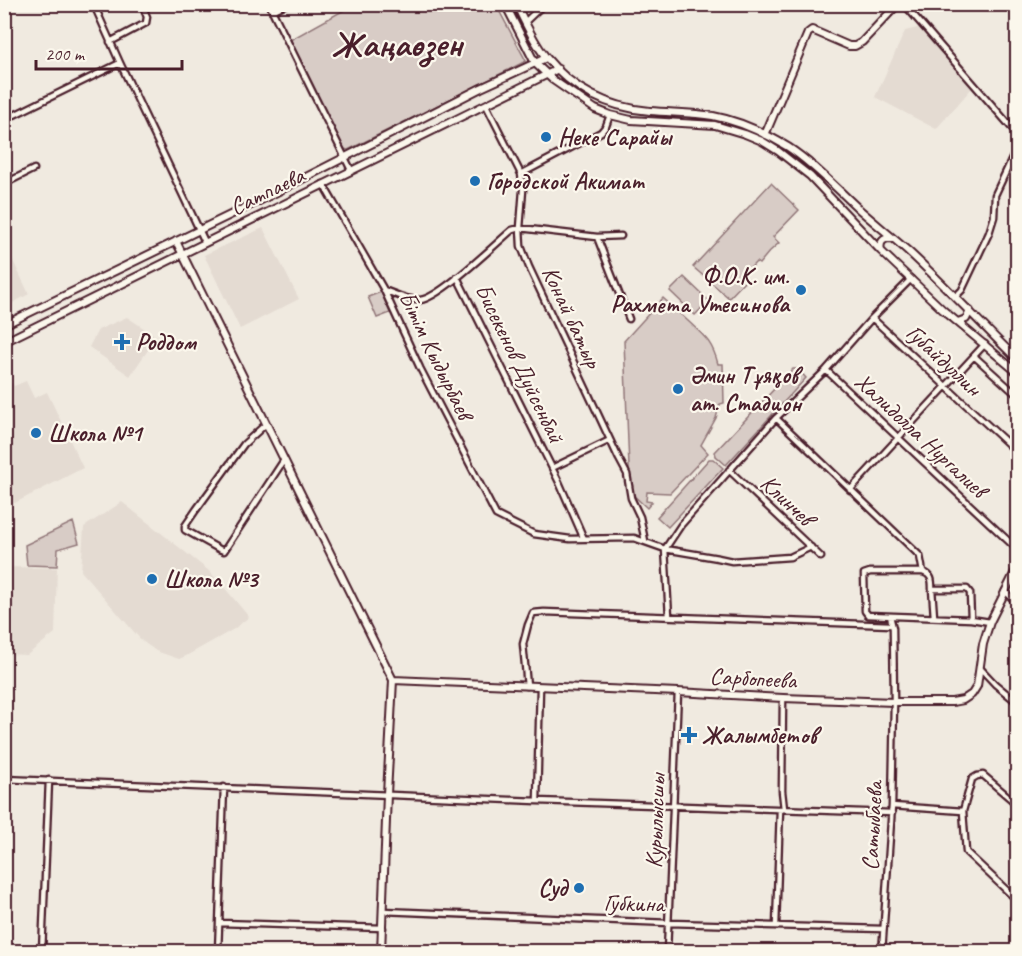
<svg xmlns="http://www.w3.org/2000/svg" width="1022" height="956" font-family="Caveat,sans-serif">
	<rect width="100%" height="100%" fill="#f0eae0"/>
	<filter id="ink" filterUnits="userSpaceOnUse"><feTurbulence type="fractalNoise" baseFrequency=".0167" numOctaves="2"/><feDisplacementMap in="SourceGraphic" scale="12" xChannelSelector="R" yChannelSelector="G"/><feConvolveMatrix kernelMatrix="1 2 1 2 8 2 1 2 1" color-interpolation-filters="sRGB"/></filter>
	<g filter="url(#ink)">
		<path fill="#e4dbd2" d="M 921,27 L 972,88 L 936,129 L 875,97 L 905,31 Z
			M 263,228 L 299,299 L 240,329 L 204,255 Z
			M 5,244 L 29,294 L 5,307 L 4,307 Z
			M 127,317 L 157,337 L 130,376 L 89,347 L 98,330 Z
			M 26,381 L 34,398 L 47,392 L 83,468 L 5,508 L 5,387 L 12,383 L 14,386 Z
			M 122,502 L 209,571 L 224,587 L 249,617 L 234,629 L 186,656 L 179,659 L 156,651 L 142,641 L 81,571 L 84,527 Z
			M 5,567 L 57,568 L 55,633 L 27,655 L 5,654 Z"/>
		<path fill="#d8ccc6" stroke="#917678" stroke-width="1.5" d="M 355,4 L 496,5 L 526,61 L 348,150 L 344,149 L 290,40 Z
			M 771,183 L 799,210 L 773,237 L 779,243 L 769,252 L 759,264 L 756,262 L 744,275 L 747,279 L 729,298 L 693,267 Z
			M 684,277 L 709,301 L 695,315 L 670,291 Z
			M 381,292 L 390,313 L 377,318 L 368,297 Z
			M 663,298 C 672,306 680,314 688,321 C 704,336 712,341 718,364 L 723,364 L 724,403 L 720,404 L 716,418 L 701,445 L 708,453 L 670,493 L 647,492 L 646,501 L 652,502 L 647,508 L 630,492 L 624,341 Z
			M 793,369 L 798,369 L 806,378 L 726,465 L 716,456 L 715,452 Z
			M 709,459 L 713,459 L 723,468 L 668,527 L 657,517 Z
			M 73,522 L 79,543 L 58,549 L 57,566 L 27,565 L 25,545 Z"/>
		<g fill="none" stroke-linecap="round" stroke-linejoin="round">
			<defs>
				<path id="minor" d="M 269,4 L 351,170
					M 904,4 L 1018,135
					M 94,5 L 120,63 L 205,242
					M 272,11 L 286,4
					M 525,22 L 544,4
					M 110,42 L 146,23 L 147,17 L 142,4
					M 486,105 L 521,174 L 523,190 L 520,228 L 521,246 L 529,267 L 619,459 L 627,474 L 631,498 L 640,517 L 645,541
					M 4,120 L 120,63
					M 521,174 L 601,132 L 606,126 L 610,115
					M 4,184 L 34,169
					M 323,184 L 384,290 L 420,368 L 496,515 L 534,534 L 570,539 L 634,538 L 665,549 L 718,558 L 732,561 L 790,557 L 811,547
					M 597,237 L 629,319
					M 457,277 L 559,482 L 584,539
					M 384,290 C 395,294 408,301 420,300 C 440,298 494,245 512,230 L 520,228 L 597,237 L 621,236
					M 955,297 L 962,290 L 989,233 L 994,217 L 995,195 L 1018,146
					M 872,318 L 1018,453
					M 974,356 L 1018,396
					M 826,370 L 1018,550
					M 776,418 L 920,556 L 923,572 L 870,572 L 864,574 L 865,611 L 868,615 L 971,619 L 990,622
					M 266,424 L 244,444 L 196,510 L 185,526 L 185,530 L 219,549 L 224,551 L 284,460
					M 552,468 L 610,440
					M 729,470 L 821,557
					M 850,490 L 985,344
					M 923,572 C 932,575 932,580 932,589 L 967,589 L 970,593 L 971,619
					M 932,589 L 934,617
					M 1005,591 L 1018,604
					M 669,616 L 665,549 L 681,525 L 776,418 L 826,370 L 872,318 L 911,279
					M 980,668 L 995,684 L 1018,703
					M 527,686 L 523,644 L 528,625 L 533,613 L 544,612 L 891,625
					M 783,698 L 782,791 L 784,809
					M 4,779 L 537,801 L 892,813
					M 537,801 L 540,687
					M 1018,805 L 983,775 L 977,776 L 972,779 L 963,811 L 966,852 L 1018,901
					M 892,806 L 963,811
					M 383,911 L 669,923 L 883,929
					M 219,923 L 383,928
					M 776,926 L 780,809
					M 42,952 L 49,780
					M 218,952 L 224,787
					M 667,952 L 678,692
					M 882,952 L 892,806 L 894,702 L 893,628 L 890,616"/>
				<path id="tertiary" d="M 505,4 L 535,63 L 553,80 L 595,109 L 610,115 L 631,120 L 715,125 L 745,134 L 762,141 L 778,151 L 810,176 L 881,251 L 943,310 L 1018,373
					M 516,4 C 525,22 533,41 545,56 C 573,90 606,107 650,111 C 671,113 692,112 713,116 C 740,121 765,133 788,147 C 814,164 837,189 860,210 C 876,224 892,237 908,251 C 946,286 981,324 1018,360
					M 765,135 L 808,33 L 812,30 L 849,46 L 855,46 L 862,42 L 898,4
					M 176,241 L 393,680 L 387,794 L 381,952
					M 881,251 C 879,242 883,238 892,238
					M 958,322 L 966,319 L 970,311
					M 4,325 L 259,201 L 481,88 L 546,58
					M 4,342 L 558,69
					M 393,680 L 678,692 L 783,698 L 894,702 L 952,702 L 963,700 L 972,694 L 977,686 L 983,644 L 990,622 L 1018,566"/>
			</defs>
			<use href="#minor" stroke="#4a1f2b" stroke-width="9"/>
			<use href="#tertiary" stroke="#4a1f2b" stroke-width="10"/>
			<use href="#minor" stroke="#fbf7ec" stroke-width="4.5"/>
			<use href="#tertiary" stroke="#fbf7ec" stroke-width="6"/>
		</g>
	</g>
	<g fill="#1f6fb2" stroke="#fbf7ec" stroke-width="2">
		<circle cx="546" cy="137" r="6"/>
		<circle cx="475" cy="181" r="6"/>
		<circle cx="801" cy="290" r="6"/>
		<path d="M119 333h6v6h6v6h-6v6h-6v-6h-6v-6h6z"/>
		<circle cx="678" cy="389" r="6"/>
		<circle cx="36" cy="433" r="6"/>
		<circle cx="152" cy="579" r="6"/>
		<path d="M686 726h6v6h6v6h-6v6h-6v-6h-6v-6h6z"/>
		<circle cx="579" cy="888" r="6"/>
	</g>
	<g text-anchor="middle" dominant-baseline="central" stroke-width="4.5" stroke-linejoin="round" paint-order="stroke">
		<g font-size="24" font-weight="bold" fill="#4a1f2b" stroke="#fbf7ec" text-anchor="start">
			<text x="558" y="137">Неке Сарайы</text>
			<text x="487" y="181">Городской Акимат</text>
			<text x="789" y="276" text-anchor="end">Ф.О.К. им.<tspan x="789" dy="28">Рахмета Утесинова</tspan></text>
			<text x="136" y="342">Роддом</text>
			<text x="690" y="375">Әмин Тұяқов<tspan x="690" dy="28">ат. Стадион</tspan></text>
			<text x="48" y="433">Школа №1</text>
			<text x="164" y="579">Школа №3</text>
			<text x="702" y="735">Жалымбетов</text>
			<text x="567" y="888" text-anchor="end">Суд</text>
		</g>
		<g font-size="24" fill="#4a1f2b" stroke="#fbf7ec">
			<text transform="translate(267 191) rotate(-26)">Сатпаева</text>
			<text transform="translate(572 317) rotate(65)">Конай батыр</text>
			<text transform="translate(436 355) rotate(64)">Бiтiм Кыдырбаев</text>
			<text transform="translate(944 360) rotate(43)">Губайдуллин</text>
			<text transform="translate(520 363) rotate(64)">Бисекенов Дуйсенбай</text>
			<text transform="translate(921 435) rotate(43)">Халидолла Нургалиев</text>
			<text transform="translate(787 500) rotate(43)">Клинчев</text>
			<text transform="translate(753 678) rotate(3)">Сарбопеева</text>
			<text transform="translate(655 821) rotate(-88)">Курылысшы</text>
			<text transform="translate(872 826) rotate(-87)">Сатыбаева</text>
			<text transform="translate(634 903) rotate(2)">Губкина</text>
		</g>
		<g font-size="36" font-weight="bold" fill="#4a1f2b" stroke="#fbf7ec">
			<text x="397" y="44">Жаңаөзен</text>
		</g>
	</g>
	<rect width="1022" height="956" fill="none" stroke="#fbf7ec" stroke-width="24"/>
	<rect x="12" y="12" width="998" height="932" fill="none" stroke="#4a1f2b" stroke-width="2" filter="url(#ink)"/>
	<path d="M36 60v9h146v-9" fill="none" stroke="#4a1f2b" stroke-width="3"/>
	<text x="45" y="60" font-size="18" fill="#4a1f2b" stroke="#fbf7ec" stroke-width="4.5" paint-order="stroke">200 m</text>
</svg>
